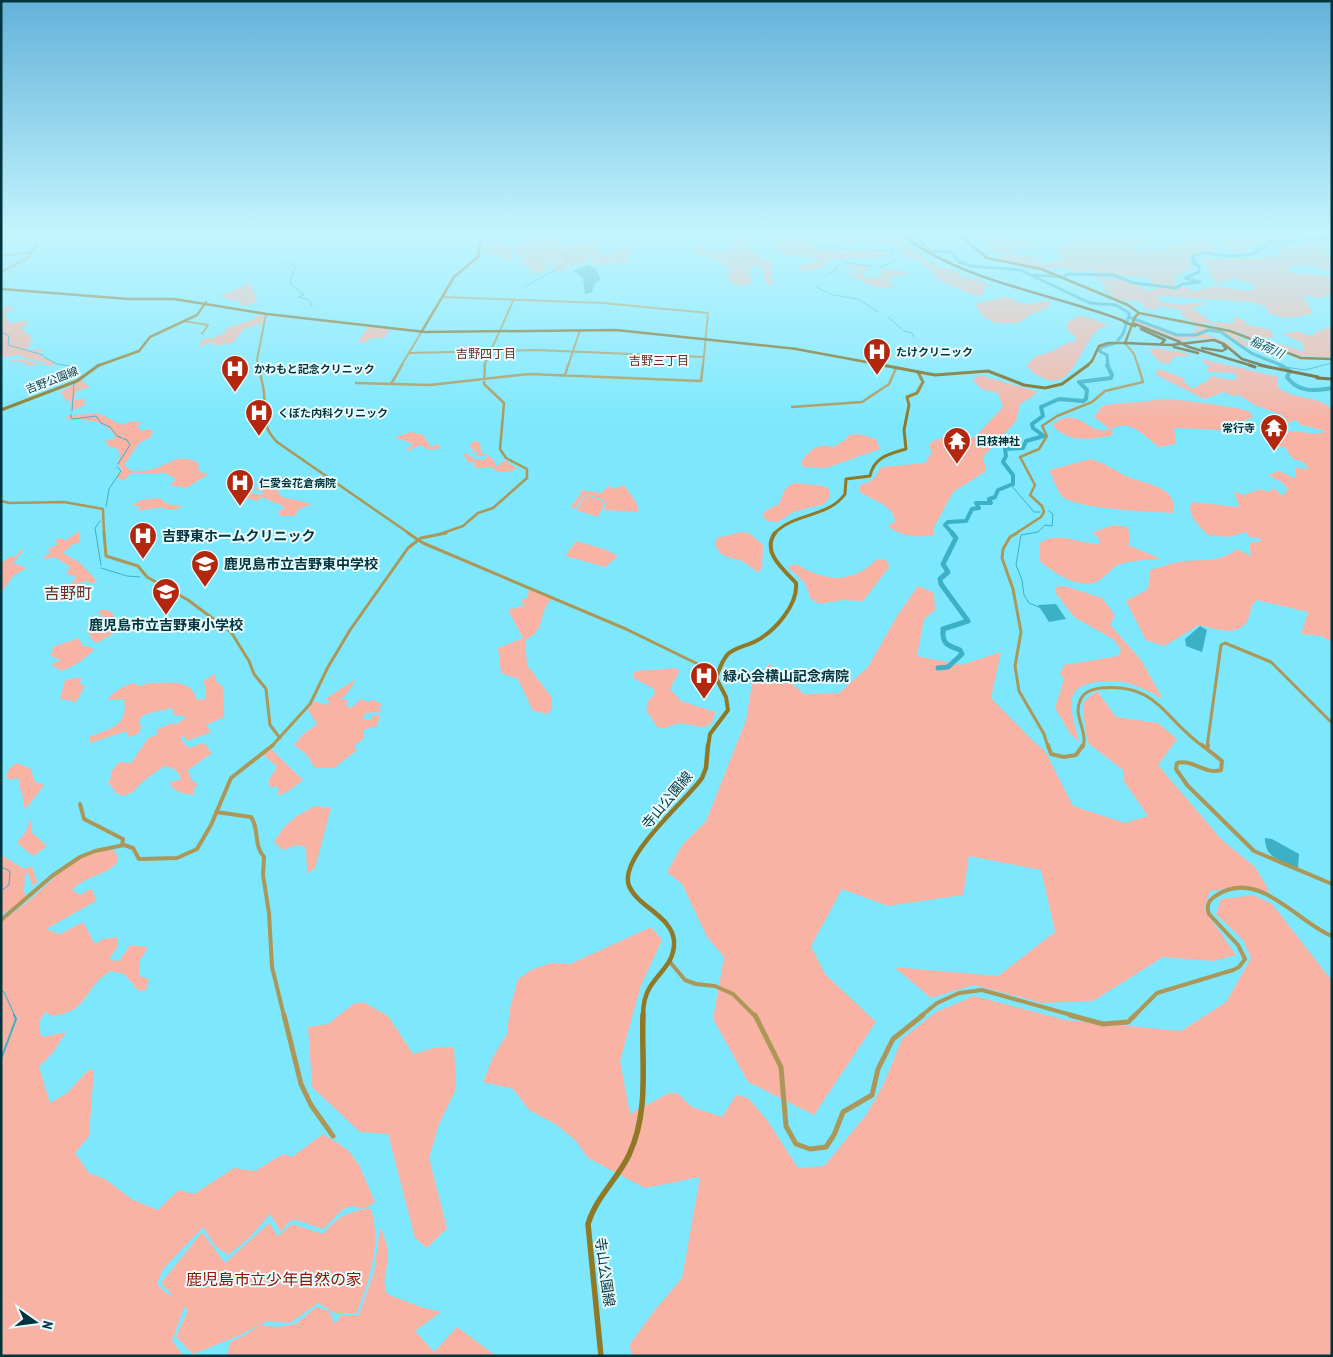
<svg xmlns="http://www.w3.org/2000/svg" width="1333" height="1357" font-family="'PT Sans Narrow','Noto Sans JP',sans-serif">
	<rect width="100%" height="100%" fill="#7de8fd"/>
	<path fill="#f8b3a5" fill-rule="evenodd" d="M 527,233 L 541,233 L 539,237 L 550,238 L 557,235 L 549,233 L 567,233 L 558,243 L 570,246 L 594,240 L 599,244 L 600,255 L 612,254 L 613,256 L 613,253 C 620,248 626,245 633,251 L 625,256 L 630,258 L 630,262 L 619,264 L 614,262 L 598,266 L 591,261 L 591,259 L 595,259 L 592,257 L 586,259 L 587,263 L 562,267 L 567,269 C 563,271 555,270 551,270 L 557,263 L 555,260 L 553,264 L 551,262 L 544,264 L 547,266 L 552,265 C 545,270 538,276 529,271 L 533,269 L 531,267 L 525,268 L 523,266 L 532,263 L 520,264 L 524,257 L 515,257 C 514,246 525,242 534,240 L 534,237 L 526,236 Z
		M 742,233 L 748,233 L 744,235 L 751,241 L 745,244 L 761,259 L 771,260 L 773,285 L 767,285 L 761,266 L 752,266 L 749,271 L 752,282 L 744,286 L 732,284 L 728,276 L 731,269 L 716,259 L 694,253 L 692,249 L 708,242 L 703,251 L 722,252 L 732,248 L 724,244 L 735,243 Z
		M 808,233 L 806,237 C 808,239 810,244 813,246 C 826,258 872,241 888,254 L 886,257 L 839,259 L 828,261 L 820,268 L 800,271 L 801,264 L 812,264 L 819,258 L 785,255 L 762,234 Z
		M 823,233 L 892,233 C 913,250 930,266 957,272 L 961,277 L 973,278 L 996,288 L 983,286 L 984,295 L 976,296 L 938,280 L 931,269 L 915,259 L 906,258 L 896,245 L 856,239 L 856,245 L 816,239 Z
		M 979,233 L 985,235 L 1025,233 L 1010,235 L 1012,238 L 1010,240 L 1027,242 L 1039,241 L 1032,249 L 1021,249 L 1015,246 L 1011,248 L 1014,251 C 1004,255 995,253 986,248 L 989,244 L 972,234 Z
		M 1092,233 L 1147,235 L 1151,238 L 1148,239 L 1147,244 L 1152,249 L 1146,250 L 1140,243 L 1139,245 L 1130,247 C 1139,255 1156,249 1167,248 L 1169,244 L 1190,244 L 1190,240 L 1184,238 L 1183,233 C 1198,233 1209,234 1216,250 L 1204,255 L 1189,257 L 1192,268 L 1175,276 L 1176,282 L 1173,284 L 1194,290 L 1187,293 L 1215,286 L 1249,291 L 1255,288 L 1252,284 L 1234,278 C 1226,279 1220,287 1213,281 L 1218,280 L 1211,278 L 1210,270 L 1203,264 L 1202,259 L 1263,258 L 1273,255 L 1286,259 L 1280,255 L 1280,247 L 1301,247 L 1315,241 L 1332,242 L 1332,250 L 1323,248 L 1315,250 L 1327,251 L 1328,255 L 1332,256 L 1332,269 L 1327,269 L 1330,273 L 1313,265 L 1290,266 L 1287,270 L 1294,273 L 1332,276 L 1332,295 L 1326,294 L 1325,298 L 1303,296 L 1313,313 C 1297,318 1281,320 1266,311 L 1267,307 L 1252,302 L 1163,296 L 1157,298 C 1165,309 1199,302 1212,302 L 1192,308 L 1212,322 L 1234,323 L 1233,319 L 1236,317 L 1246,321 L 1244,324 L 1271,330 L 1274,338 L 1263,337 L 1266,340 L 1260,341 L 1242,333 L 1211,324 L 1193,322 L 1182,316 L 1181,310 L 1159,306 L 1155,310 L 1145,308 L 1143,304 C 1133,298 1124,302 1113,299 L 1116,298 L 1103,289 L 1118,288 L 1105,287 L 1098,279 L 1104,282 L 1106,281 L 1095,276 C 1106,275 1141,283 1147,291 L 1157,289 L 1150,283 L 1151,278 L 1096,274 L 1092,269 L 1081,273 L 1060,267 L 1045,269 L 1010,263 L 998,258 L 1009,254 L 1043,258 L 1043,260 L 1028,260 L 1045,263 L 1063,260 L 1063,258 L 1057,255 L 1062,253 L 1047,245 L 1061,247 Z
		M 1212,233 L 1332,233 L 1332,234 C 1310,235 1256,237 1245,251 L 1235,252 L 1227,249 Z
		M 496,242 L 503,247 L 514,247 L 511,257 L 514,260 L 498,259 L 501,256 L 481,251 Z
		M 852,264 L 868,267 L 862,276 L 872,278 L 882,276 L 882,269 L 908,272 L 905,275 L 891,276 L 888,282 L 894,288 L 874,287 L 845,272 L 859,274 L 859,270 L 847,268 Z
		M 250,283 L 257,299 L 255,300 L 255,303 L 243,306 L 237,300 L 233,301 L 220,296 Z
		M 1004,297 C 1012,297 1016,302 1024,304 C 1033,305 1040,300 1049,302 L 1048,308 L 1029,315 L 1019,323 L 995,323 L 984,317 L 975,304 Z
		M 7,305 L 14,309 L 4,314 L 10,323 L 29,320 L 23,322 L 29,321 L 23,325 L 27,325 L 21,330 L 27,332 L 26,335 L 33,335 L 29,338 L 34,338 L 28,343 L 31,345 L 25,351 L 42,349 L 43,351 L 39,352 L 42,356 L 40,357 L 55,362 L 54,366 L 36,364 L 30,366 L 19,361 L 8,361 C 22,355 34,366 49,363 L 24,358 L 21,355 L 1,357 L 1,310 L 6,308 Z
		M 264,315 L 263,323 L 244,329 L 232,343 L 213,346 L 215,341 L 199,347 L 203,339 L 217,337 L 228,330 L 224,329 L 255,319 L 256,316 Z
		M 1078,316 C 1092,317 1097,323 1110,324 C 1106,325 1102,327 1099,329 C 1081,341 1073,393 1043,378 C 1037,375 1031,372 1027,366 C 1038,350 1042,357 1054,350 C 1064,345 1064,343 1076,341 L 1076,337 L 1068,331 L 1067,323 Z
		M 1136,320 L 1169,333 L 1188,336 L 1199,327 L 1196,325 L 1236,334 L 1241,339 L 1252,343 L 1249,346 L 1242,346 L 1222,334 L 1208,332 L 1205,334 L 1229,343 L 1239,355 L 1228,345 L 1214,340 L 1190,338 L 1183,341 L 1135,323 Z
		M 1332,326 L 1332,357 L 1301,356 L 1273,346 L 1277,343 L 1305,352 L 1301,342 L 1282,334 L 1297,331 L 1314,337 L 1314,333 Z
		M 368,327 L 390,329 L 384,338 L 371,338 L 367,342 L 357,342 Z
		M 1156,348 L 1190,354 L 1189,356 L 1173,357 L 1169,364 L 1161,363 L 1150,352 L 1150,350 Z
		M 1202,359 L 1278,377 L 1277,386 C 1291,401 1317,394 1332,409 L 1332,642 L 1321,636 L 1301,634 L 1308,612 L 1256,600 C 1248,610 1252,613 1247,621 C 1238,638 1213,628 1199,625 L 1164,646 L 1146,640 L 1126,601 L 1148,589 L 1150,570 C 1162,567 1173,562 1185,561 C 1206,559 1218,563 1237,549 L 1251,556 L 1249,543 L 1261,541 L 1260,538 L 1249,537 L 1246,532 L 1228,537 L 1208,535 C 1200,527 1185,514 1192,502 L 1239,507 L 1234,491 L 1243,495 L 1261,489 L 1268,492 L 1274,488 L 1281,495 L 1286,493 L 1287,489 L 1283,483 L 1268,475 L 1279,471 L 1294,478 L 1296,477 L 1296,467 L 1308,470 L 1305,463 L 1292,458 L 1285,447 L 1271,446 C 1274,443 1276,440 1279,437 C 1292,424 1311,439 1326,431 L 1301,425 L 1296,420 L 1289,422 L 1289,424 L 1282,415 L 1255,405 L 1239,395 L 1233,396 L 1224,392 L 1204,399 L 1155,374 L 1159,369 L 1183,378 L 1185,383 L 1192,389 L 1207,381 L 1211,376 L 1231,380 L 1238,378 L 1234,373 L 1209,372 L 1206,369 L 1210,366 L 1205,364 Z
		M 979,375 L 1035,391 L 1036,394 L 1020,404 L 1016,421 L 983,457 L 986,471 L 953,492 L 933,529 L 935,535 C 918,538 901,537 888,526 L 895,521 C 892,503 874,502 860,492 L 860,485 C 872,482 876,478 881,467 L 925,463 L 932,452 L 929,446 L 931,442 L 949,435 L 970,439 L 976,436 L 1003,407 L 998,393 C 987,391 980,390 973,380 Z
		M 81,380 L 90,387 L 76,391 L 74,400 L 86,399 L 83,403 L 87,404 L 71,411 L 70,400 L 66,401 L 61,392 Z
		M 1159,399 C 1172,398 1239,407 1248,411 C 1250,412 1252,415 1253,417 L 1222,430 L 1174,428 L 1176,444 L 1159,447 C 1142,435 1131,418 1111,429 L 1113,433 L 1111,436 C 1089,439 1071,443 1054,427 L 1054,423 C 1080,405 1089,437 1110,429 L 1094,417 L 1102,406 C 1121,401 1139,404 1159,399 Z
		M 98,413 L 122,425 L 131,421 L 143,423 L 137,426 L 141,431 L 148,429 L 153,431 L 151,437 L 139,443 L 124,465 L 132,471 C 139,471 147,471 153,469 C 172,463 176,453 198,462 L 199,472 L 209,474 L 186,488 L 170,485 L 176,479 L 165,473 L 130,473 L 128,477 L 123,480 L 116,478 L 122,470 L 117,463 L 120,457 L 118,449 L 108,446 L 105,441 L 114,439 L 115,436 C 105,420 86,419 69,420 L 66,416 Z
		M 411,432 L 423,435 L 431,447 L 437,444 L 441,448 L 430,450 L 420,445 L 408,451 L 406,450 L 413,444 L 395,437 Z
		M 859,434 L 876,439 L 880,449 L 826,468 L 803,467 L 801,462 C 809,450 818,443 833,447 L 845,440 L 849,435 Z
		M 473,441 L 480,442 L 481,453 L 488,455 L 495,462 L 495,465 L 498,466 L 504,460 L 517,468 C 511,473 500,473 494,470 L 494,468 L 474,468 L 475,462 L 468,462 L 463,453 L 466,453 L 474,459 L 484,460 L 488,456 L 473,456 L 478,453 L 477,451 L 472,453 L 473,449 L 469,447 Z
		M 1091,459 C 1104,463 1114,470 1126,476 C 1143,484 1180,486 1173,513 C 1152,512 1077,509 1063,497 C 1057,492 1053,477 1049,470 Z
		M 269,481 L 282,497 L 313,504 L 299,509 L 295,516 L 280,516 L 278,512 L 285,507 L 262,497 L 257,501 L 236,495 L 232,490 L 263,495 L 262,491 L 253,488 L 265,487 L 261,484 Z
		M 795,483 L 824,486 L 830,490 L 829,498 L 824,504 L 793,512 L 778,522 L 768,521 L 762,516 L 765,511 L 779,504 C 783,494 784,486 795,483 Z
		M 611,484 L 610,487 L 613,489 L 624,485 L 636,502 L 639,512 L 604,510 L 606,501 L 586,494 L 575,508 L 570,508 L 582,492 L 579,490 L 601,493 Z
		M 586,495 L 605,502 L 598,517 L 576,510 Z
		M 160,498 L 167,504 L 183,506 L 175,510 L 164,509 L 164,507 L 136,511 L 141,507 L 132,505 L 141,500 Z
		M 1114,525 L 1128,527 L 1130,539 L 1128,545 L 1161,559 C 1148,560 1131,560 1118,565 C 1109,569 1103,581 1093,583 C 1075,587 1052,572 1040,561 L 1040,543 C 1057,530 1080,544 1099,544 L 1099,539 L 1093,532 Z
		M 79,531 L 79,543 L 73,544 L 63,553 L 80,563 L 97,581 L 91,584 L 87,581 L 72,585 L 71,584 L 76,576 L 66,574 L 70,567 L 55,557 L 45,559 L 43,557 L 50,553 L 48,549 L 58,544 L 55,540 L 61,538 L 65,541 Z
		M 740,532 L 749,533 L 763,545 L 762,570 L 757,572 C 753,569 748,565 744,562 C 731,556 721,560 715,544 L 717,538 Z
		M 576,541 L 604,549 L 618,556 L 605,567 L 565,556 Z
		M 22,549 L 24,550 L 13,563 L 27,568 L 14,575 L 1,593 L 1,563 L 9,557 L 16,556 Z
		M 877,559 L 886,560 L 890,566 L 863,601 L 843,600 L 819,604 L 810,598 C 807,581 799,577 787,567 L 796,564 C 824,581 852,585 877,559 Z
		M 918,586 L 934,593 L 935,610 L 924,619 L 917,656 L 961,665 L 1001,652 L 991,698 L 1033,741 L 1045,751 L 1073,806 L 1125,823 L 1148,816 L 1123,780 L 1123,770 L 1088,743 L 1083,712 L 1083,702 L 1097,691 L 1116,717 L 1158,723 L 1177,739 L 1158,765 L 1222,840 L 1255,867 L 1270,892 L 1242,886 L 1210,891 L 1204,909 L 1236,955 L 1214,961 L 1163,957 L 1093,1001 L 1042,1003 L 974,985 L 931,998 L 894,967 L 998,976 L 1055,932 L 1041,870 L 969,856 L 963,895 L 888,906 L 842,889 L 811,946 L 825,974 L 876,1022 L 814,1115 L 748,1082 L 713,1019 L 724,957 L 707,937 L 682,884 L 667,872 L 682,845 L 706,821 L 746,720 L 752,683 L 769,664 L 804,694 L 839,693 L 868,667 L 897,616 Z
		M 1065,586 L 1102,598 L 1115,615 L 1110,625 L 1141,660 L 1163,699 C 1153,693 1135,684 1123,682 C 1110,680 1080,680 1073,695 C 1068,708 1076,728 1079,741 L 1071,735 L 1055,708 L 1064,679 L 1060,674 L 1064,665 L 1118,656 L 1121,649 L 1113,639 L 1074,617 L 1055,592 L 1055,587 Z
		M 529,589 L 552,599 C 537,611 548,630 525,640 L 527,665 L 552,698 L 552,708 L 548,714 L 533,711 L 518,679 L 501,673 L 498,648 L 523,638 L 508,610 L 525,605 L 521,602 L 522,599 L 527,598 Z
		M 103,609 L 112,612 L 116,622 L 111,627 L 119,630 L 97,643 L 92,640 L 86,628 L 104,618 L 98,612 Z
		M 79,638 L 82,645 L 94,649 C 86,659 73,667 61,671 L 51,664 L 61,660 L 49,655 L 53,652 L 52,647 Z
		M 672,668 L 680,670 L 670,689 L 681,701 L 715,712 C 712,737 693,722 677,724 C 670,725 667,729 658,728 L 646,710 L 648,701 L 655,694 L 653,688 L 633,678 L 634,672 C 647,668 659,671 672,668 Z
		M 215,674 L 216,681 L 223,687 C 222,698 225,707 224,717 L 206,725 L 211,732 L 187,741 L 184,736 L 180,738 L 188,748 L 204,743 L 212,753 L 188,770 L 191,780 L 198,784 L 193,790 L 195,795 C 183,794 176,793 169,783 L 181,779 C 179,770 172,768 164,766 L 142,782 L 133,792 L 123,796 L 116,793 L 108,782 L 112,775 L 110,773 L 119,762 L 131,763 L 148,738 L 158,734 L 156,730 L 172,723 L 175,725 L 187,717 L 174,715 L 172,708 L 146,714 L 139,719 L 141,728 L 138,734 L 128,737 L 126,731 L 90,743 L 89,737 C 108,729 129,727 124,700 L 108,700 C 113,691 123,687 132,683 L 141,686 C 147,682 151,683 157,683 C 174,682 192,681 197,700 L 205,699 L 206,687 L 203,681 Z
		M 81,677 L 80,684 L 85,686 L 76,702 L 60,699 L 65,680 Z
		M 356,679 L 347,694 L 340,699 L 349,700 L 345,704 L 351,708 L 361,699 L 368,702 L 373,700 L 382,704 L 379,708 L 382,712 L 366,713 L 362,719 L 370,720 L 374,715 L 380,715 L 377,726 L 363,730 L 363,739 L 354,746 L 357,750 L 334,768 L 315,768 L 306,754 L 294,745 L 303,734 L 317,724 L 308,710 L 314,701 L 326,705 L 330,702 L 325,699 Z
		M 271,749 L 303,780 L 287,792 L 277,796 L 279,791 L 277,786 L 271,788 L 268,781 L 277,767 L 264,755 Z
		M 16,763 L 30,768 L 35,782 L 44,785 L 26,809 L 24,807 C 25,797 19,790 19,779 L 7,779 L 6,776 L 9,769 Z
		M 315,806 L 331,808 L 315,868 L 307,874 L 306,847 L 297,845 L 283,850 L 274,842 C 284,824 296,815 315,806 Z
		M 32,817 L 31,832 L 47,846 L 33,856 L 17,843 L 26,831 Z
		M 113,850 C 132,867 91,876 82,882 C 78,884 75,887 72,890 L 80,895 L 90,889 L 93,891 L 96,901 L 46,929 L 60,934 L 83,922 L 95,944 L 103,939 L 118,937 L 118,945 L 109,960 L 119,961 L 130,945 L 148,947 L 139,962 L 139,976 L 149,979 L 146,990 L 139,991 L 124,974 L 111,971 C 83,986 90,1012 52,1016 L 46,1012 C 38,1020 37,1027 42,1037 L 66,1032 L 54,1051 L 39,1067 L 50,1103 L 67,1093 L 87,1071 L 94,1069 L 89,1136 L 75,1153 L 89,1173 L 105,1179 L 133,1200 L 158,1210 L 178,1190 L 194,1194 L 234,1168 L 255,1171 L 283,1154 L 292,1157 L 323,1134 L 348,1150 L 359,1165 L 375,1202 L 364,1209 L 371,1209 C 382,1243 369,1280 357,1313 L 336,1314 L 318,1303 L 290,1323 L 267,1321 L 238,1336 L 193,1354 L 176,1337 L 188,1310 L 184,1307 L 172,1341 L 184,1356 L 1,1356 L 1,921 C 12,914 22,906 32,898 C 56,877 79,850 113,850 ZM 352,1206 L 364,1209 C 343,1214 338,1217 323,1234 L 292,1224 L 278,1236 L 269,1223 L 225,1263 L 202,1232 L 161,1283 L 174,1297 L 166,1293 L 157,1284 L 163,1269 L 203,1227 L 215,1246 L 228,1255 L 248,1239 L 270,1214 L 281,1232 L 289,1221 L 296,1220 L 323,1229 L 343,1209 Z
		M 1,855 L 24,869 L 32,866 L 37,882 L 34,885 L 32,885 L 28,873 L 25,874 L 24,891 L 27,898 L 1,915 Z
		M 1253,895 L 1272,904 L 1332,981 L 1332,1356 L 631,1356 L 630,1344 L 654,1311 L 682,1278 L 700,1177 L 645,1188 L 588,1158 L 576,1141 L 557,1125 L 529,1110 L 513,1089 L 483,1082 L 493,1057 L 507,1034 L 510,1008 L 518,979 L 531,970 L 551,963 L 570,964 L 651,927 L 662,940 L 641,985 L 620,1061 L 630,1114 L 669,1093 L 677,1093 L 692,1107 L 722,1117 L 736,1095 L 748,1098 L 767,1120 L 798,1168 L 824,1166 L 866,1115 L 883,1085 L 902,1039 L 936,1012 L 974,996 L 1065,1020 L 1181,1031 L 1226,1002 L 1251,958 L 1243,940 L 1216,914 L 1221,899 Z
		M 363,1002 L 388,1016 L 413,1054 L 437,1047 L 454,1047 L 456,1089 L 439,1124 L 429,1158 L 447,1228 L 427,1248 L 415,1238 L 388,1134 L 360,1132 L 312,1087 L 308,1027 L 328,1024 L 353,1004 Z
		M 380,1228 C 384,1236 388,1246 388,1255 C 388,1271 381,1276 387,1294 L 421,1307 L 441,1312 L 415,1331 L 434,1352 L 457,1327 L 496,1356 L 227,1356 L 230,1342 L 245,1335 L 260,1325 L 278,1327 L 296,1324 L 316,1307 L 329,1311 L 335,1324 L 341,1315 L 359,1315 L 374,1272 Z"/>
	<path fill="#3cb0c5" d="M 587,265 L 596,269 L 601,280 L 595,283 L 592,292 L 585,294 L 583,278 L 573,271 Z
		M 1056,604 L 1066,619 L 1049,622 L 1038,605 Z
		M 1200,626 L 1207,630 L 1202,652 L 1186,646 L 1185,639 Z
		M 1265,838 L 1272,839 L 1299,854 L 1298,868 C 1281,860 1265,859 1265,838 Z"/>
	<g fill="none" stroke-linecap="round" stroke-linejoin="round">
		<path stroke="#3cb0c5" stroke-width="1" d="M 809,233 L 807,237 L 815,247 L 892,251 L 892,257 L 897,261 L 880,267
			M 248,234 L 266,241 L 269,246
			M 268,247 L 275,251
			M 275,258 L 276,252
			M 287,263 L 295,266 L 290,283 L 304,295 L 298,297 L 309,300
			M 844,263 L 870,266
			M 554,271 L 564,265 L 567,259 L 564,254 L 548,245 L 549,241 L 559,233
			M 826,275 L 833,272 L 838,265
			M 526,286 L 553,271
			M 816,287 L 833,295 L 858,299 L 878,312
			M 310,301 L 312,306
			M 888,317 L 904,331 L 912,333 L 914,337
			M 1,332 L 9,336 L 8,345 L 43,355
			M 44,357 L 57,364 L 76,367 L 71,375 L 73,379
			M 1285,367 L 1305,370 L 1332,363
			M 72,411 L 74,384
			M 71,414 L 71,418 L 74,419 L 96,416 L 101,423 L 110,427 L 117,436 L 127,440 L 130,445 L 118,464
			M 1011,485 L 1034,512 L 1040,512
			M 106,507 L 109,489 L 121,471 L 117,467
			M 100,521 L 95,528 L 101,565
			M 101,568 L 127,576 L 140,577
			M 1041,608 L 1029,603 L 1024,595 L 1022,580 L 1016,565 L 1021,535 L 1038,532 L 1045,525 L 1052,526 L 1053,514 L 1049,511
			M 1,867 L 10,871 L 9,885 L 1,891
			M 1,991 L 4,992 L 15,1016"/>
		<path stroke="#3cb0c5" stroke-width="2" d="M 1,1059 L 16,1019 L 14,1015"/>
		<path stroke="#3cb0c5" stroke-width="3" d="M 912,233 L 930,251 L 951,252 L 959,262 L 971,266 L 1020,270 L 1090,303 L 1116,305 L 1129,313 L 1129,317
			M 1034,275 L 1064,277 L 1068,274 L 1113,275 L 1134,283 L 1176,288 L 1182,284 L 1200,282 L 1185,278 L 1199,272 L 1199,266 L 1192,263 L 1196,261 L 1191,258 C 1202,249 1214,255 1227,256 C 1235,257 1244,255 1252,254 L 1256,253 L 1255,250 L 1261,250 L 1268,242 C 1290,244 1309,238 1332,239
			M 1129,317 L 1177,335 L 1196,335 L 1208,330 L 1221,332 L 1251,353 L 1283,366
			M 1118,340 L 1123,334 L 1128,318
			M 1099,351 L 1102,347 L 1115,343
			M 1099,351 L 1107,355 L 1108,366"/>
		<path stroke="#3cb0c5" stroke-width="4" d="M 1280,365 L 1290,371 L 1287,377 C 1298,393 1315,391 1332,388
			M 953,534 L 945,525 L 948,522 L 966,521 L 972,509 L 979,508 L 976,503 L 991,503 L 989,499 L 995,497 L 998,490 L 1013,484 L 1013,475 L 1003,462 L 1006,456 L 1005,449 L 1023,448 L 1026,441 L 1044,436 L 1033,428 L 1032,424 L 1043,416 L 1041,407 L 1059,399 L 1083,401 L 1086,399 L 1087,390 L 1079,382 L 1111,378 L 1112,375 L 1107,365"/>
		<path stroke="#3cb0c5" stroke-width="5" d="M 938,668 L 948,667 L 962,654 L 960,650 C 947,645 942,644 943,629 L 968,621 L 941,584 L 940,579 L 948,572 L 943,564 L 956,538 L 952,533"/>
		<path stroke="#ac9758" stroke-width="2" d="M 1,242 L 30,233
			M 1,256 L 32,252
			M 1,272 L 29,257 L 43,233
			M 443,297 L 603,303 L 708,313 L 703,366
			M 183,321 L 208,325 L 202,334
			M 1125,343 L 1134,354 L 1138,366
			M 409,353 L 536,350 L 703,357
			M 258,366 L 257,360 L 266,314
			M 401,366 L 422,331
			M 484,366 L 514,299
			M 568,366 L 580,330"/>
		<path stroke="#ac9758" stroke-width="2.5" d="M 258,365 C 260,374 263,384 264,393 C 266,416 260,424 277,442 L 410,534
			M 565,375 L 568,365
			M 356,383 L 430,385 L 529,374 L 701,381 L 703,365
			M 391,384 L 402,365
			M 792,407 L 862,402 L 889,384 L 896,368
			M 1,501 L 10,503 L 64,502 L 103,509 L 104,534
			M 440,534 L 463,526 L 478,513 L 493,508 L 527,478 L 527,469 L 506,458 L 500,449 L 504,403 L 484,384 L 485,365
			M 1015,534 L 1041,517 L 1044,512 L 1042,506 L 1030,495 L 1035,485 L 1020,457 L 1039,449 L 1047,436 L 1042,426 L 1057,416 L 1092,402 L 1105,391 L 1143,382 L 1138,365"/>
		<path stroke="#ac9758" stroke-width="3" d="M 104,533 L 106,556 L 138,566 L 147,577 L 188,600 L 231,632 L 249,661 L 254,674 L 266,689 L 270,725 L 280,738
			M 408,533 L 423,543 L 626,629 L 706,668 L 716,678
			M 1017,533 L 1010,537 L 1003,549 L 1002,558 L 1013,589 L 1021,632 L 1015,666 L 1019,691 L 1044,734 L 1048,747
			M 271,747 L 310,704 L 328,667 L 350,630 L 408,548 L 421,538 L 446,533
			M 1083,747 C 1088,731 1073,716 1080,701 C 1083,692 1092,689 1101,688 C 1159,683 1163,719 1204,747
			M 1207,747 L 1221,645 L 1225,643 L 1271,662 L 1332,723"/>
		<path stroke="#ac9758" stroke-width="4" d="M 1048,745 L 1051,754 L 1064,757 L 1076,755 L 1083,745
			M 1202,745 L 1222,761 L 1221,770 C 1204,775 1194,759 1177,763 L 1176,769 L 1187,785 L 1254,851 L 1332,884
			M 1207,749 L 1208,745
			M 80,804 L 84,819 L 123,839 L 122,845
			M 216,812 L 251,817 C 260,830 253,845 264,857 L 263,875 L 269,913 L 272,967 L 284,1016
			M 1,920 L 52,876 L 80,857 L 95,851 L 124,845 L 133,848 L 139,859 L 177,858 L 197,849 L 211,825 L 231,778 L 273,745
			M 670,962 L 685,980 L 696,984 L 715,986 L 733,994 L 755,1016
			M 921,1016 L 937,1003 L 959,993 L 982,990 L 1075,1016
			M 1134,1016 L 1157,993 L 1233,970 L 1239,967 L 1245,959 L 1238,945 L 1209,914 C 1206,906 1208,900 1217,895 C 1259,868 1297,922 1332,936"/>
		<path stroke="#ac9758" stroke-width="5" d="M 284,1015 L 301,1084 L 311,1105 L 333,1136
			M 755,1015 L 781,1067 L 786,1126 L 796,1144 L 810,1149 L 826,1147 L 834,1135 L 843,1112 L 872,1095 L 878,1069 L 893,1039 L 923,1015
			M 1070,1015 L 1103,1024 L 1128,1022 L 1135,1015"/>
		<path stroke="#917825" stroke-width="2.5" d="M 422,331 L 454,277 L 478,257 L 481,239 L 477,233
			M 97,366 L 139,351 L 150,337 L 197,315 L 206,302"/>
		<path stroke="#917825" stroke-width="3" d="M 1,410 L 77,381 L 99,365
			M 774,534 C 794,512 828,518 845,494 L 846,479 L 870,476 C 874,457 889,454 906,449 L 904,430 L 909,405 L 907,397 L 917,393 L 923,382 L 918,372"/>
		<path stroke="#917825" stroke-width="4" d="M 708,747 L 710,734 L 728,710 L 726,697 L 716,678 C 719,670 722,660 728,654 C 736,647 747,646 756,641 C 775,631 798,605 796,583 C 784,570 761,552 775,533"/>
		<path stroke="#917825" stroke-width="4.5" d="M 643,1016 C 643,1006 645,995 650,987 C 661,970 675,962 674,941 C 672,916 638,907 629,886 C 618,857 686,801 702,778 L 706,768 L 708,745"/>
		<path stroke="#917825" stroke-width="5.5" d="M 601,1356 L 588,1224 C 596,1197 617,1180 629,1155 C 650,1110 641,1062 643,1015"/>
		<path stroke="#7a6312" stroke-width="2.5" d="M 957,233 L 987,258 L 1041,269 L 1128,305 L 1139,313
			M 1,289 L 129,299 L 174,299 L 267,314 L 425,332 L 616,330 L 797,349
			M 1139,313 L 1230,331 L 1301,358 L 1332,359
			M 796,349 L 888,366
			M 1087,366 L 1092,361 L 1099,346 L 1108,343 L 1125,343 L 1135,317 L 1139,313"/>
		<path stroke="#7a6312" stroke-width="3" d="M 882,365 L 935,375 L 988,371 L 1024,385 L 1045,388 L 1062,384 L 1088,365"/>
		<path stroke="#63521a" stroke-width="2.5" d="M 899,233 C 964,283 1049,292 1124,321
			M 1135,324 L 1180,342
			M 1141,329 L 1165,340 L 1161,344
			M 1125,343 L 1171,345 L 1214,340 L 1224,344 L 1242,359 L 1265,366
			M 1174,347 L 1198,353
			M 1189,347 L 1253,366
			M 1202,348 L 1222,351 L 1226,349 L 1223,345"/>
		<path stroke="#63521a" stroke-width="3" d="M 1249,365 L 1255,367
			M 1259,365 L 1318,377
			M 1317,378 L 1332,379"/>
		<path stroke="#63521a" stroke-width="2.5" d="M 1124,322 L 1135,326
			M 1178,342 L 1189,347"/>
	</g>
	<linearGradient id="sky" x2="0" y2="1"><stop stop-color="#63b2da"/><stop offset="0.55" stop-color="#c4f5fe"/><stop offset="1" stop-color="#c4f5fe" stop-opacity="0"/></linearGradient>
	<rect width="1333" height="423" fill="url(#sky)"/>
	<defs>
		<symbol id="hospital-pin" viewBox="-11 -11 22 30"><path d="M0 17L-7.5 6A9.5 9.5 0 1 1 7.5 6Z" fill="#b3270e" stroke="#e8fbff"/><path d="M-5-5h3v3.5h4V-5h3V5h-3V1.5h-4V5h-3Z" fill="#fff"/></symbol>
		<symbol id="temple-pin" viewBox="-11 -11 22 30"><path d="M0 17L-7.5 6A9.5 9.5 0 1 1 7.5 6Z" fill="#b3270e" stroke="#e8fbff"/><path d="M0-6L5-2H3V0L6.5 2.5H4V6H1.5V3h-3V6H-4V2.5H-6.5L-3 0V-2H-5Z" fill="#fff"/></symbol>
		<symbol id="school-pin" viewBox="-11 -11 22 30"><path d="M0 17L-7.5 6A9.5 9.5 0 1 1 7.5 6Z" fill="#b3270e" stroke="#e8fbff"/><path d="M0-5L7-2L0 1L-7-2ZM-4 1L0 2.5L4 1V4Q0 6-4 4Z" fill="#fff"/></symbol>
	</defs>
	<g fill-rule="evenodd">
		<use href="#hospital-pin" x="861" y="336" width="32" height="43"/>
		<use href="#hospital-pin" x="219" y="353" width="32" height="43"/>
		<use href="#hospital-pin" x="243" y="397" width="32" height="43"/>
		<use href="#temple-pin" x="1258" y="412" width="32" height="43"/>
		<use href="#temple-pin" x="941" y="425" width="32" height="43"/>
		<use href="#hospital-pin" x="224" y="467" width="32" height="43"/>
		<use href="#hospital-pin" x="127" y="520" width="32" height="43"/>
		<use href="#school-pin" x="189" y="548" width="32" height="43"/>
		<use href="#school-pin" x="150" y="576" width="32" height="43"/>
		<use href="#hospital-pin" x="688" y="660" width="32" height="43"/>
	</g>
	<g text-anchor="middle" dominant-baseline="central" stroke-width="4" stroke-linejoin="round" paint-order="stroke">
		<g font-size="11" font-weight="bold" fill="#01343c" stroke="#e8fbff" text-anchor="start">
			<text x="896" y="352">たけクリニック</text>
			<text x="254" y="369">かわもと記念クリニック</text>
			<text x="278" y="413">くぼた内科クリニック</text>
			<text x="1255" y="428" text-anchor="end">常行寺</text>
			<text x="976" y="441">日枝神社</text>
			<text x="259" y="483">仁愛会花倉病院</text>
		</g>
		<g font-size="11" fill="#01343c" stroke="#e8fbff">
			<text transform="translate(52 380) rotate(-21)">吉野公園線</text>
		</g>
		<g font-size="12" font-style="italic" fill="#185763" stroke="#e8fbff">
			<text transform="translate(1267 347) rotate(25)">稲荷川</text>
		</g>
		<g font-size="12" fill="#702c20" stroke="#e8fbff">
			<text x="486" y="353">吉野四丁目</text>
			<text x="659" y="360">吉野三丁目</text>
		</g>
		<g font-size="14" font-weight="bold" fill="#01343c" stroke="#e8fbff" text-anchor="start">
			<text x="162" y="536">吉野東ホームクリニック</text>
			<text x="224" y="564">鹿児島市立吉野東中学校</text>
			<text x="166" y="625" text-anchor="middle">鹿児島市立吉野東小学校</text>
			<text x="723" y="676">緑心会横山記念病院</text>
		</g>
		<g font-size="14" fill="#01343c" stroke="#e8fbff">
			<text transform="translate(667 800) rotate(-50)">寺山公園線</text>
			<text transform="translate(605 1272) rotate(82)">寺山公園線</text>
		</g>
		<g font-size="16" fill="#702c20" stroke="#e8fbff">
			<text x="68" y="593">吉野町</text>
		</g>
		<g font-size="16" fill="#911400" stroke="#e8fbff">
			<text x="274" y="1279">鹿児島市立少年自然の家</text>
		</g>
	</g>
	<rect width="1333" height="1357" fill="none" stroke="#01343c" stroke-width="5"/>
	<g transform="translate(35 1322) rotate(104)" stroke="#e8fbff" stroke-width="4" paint-order="stroke">
	<path d="M0-4L9 19L0 12L-9 19Z" fill="#01343c"/>
	<text y="-8" font-size="14" font-weight="bold" text-anchor="middle" fill="#01343c">N</text>
	</g>
</svg>
